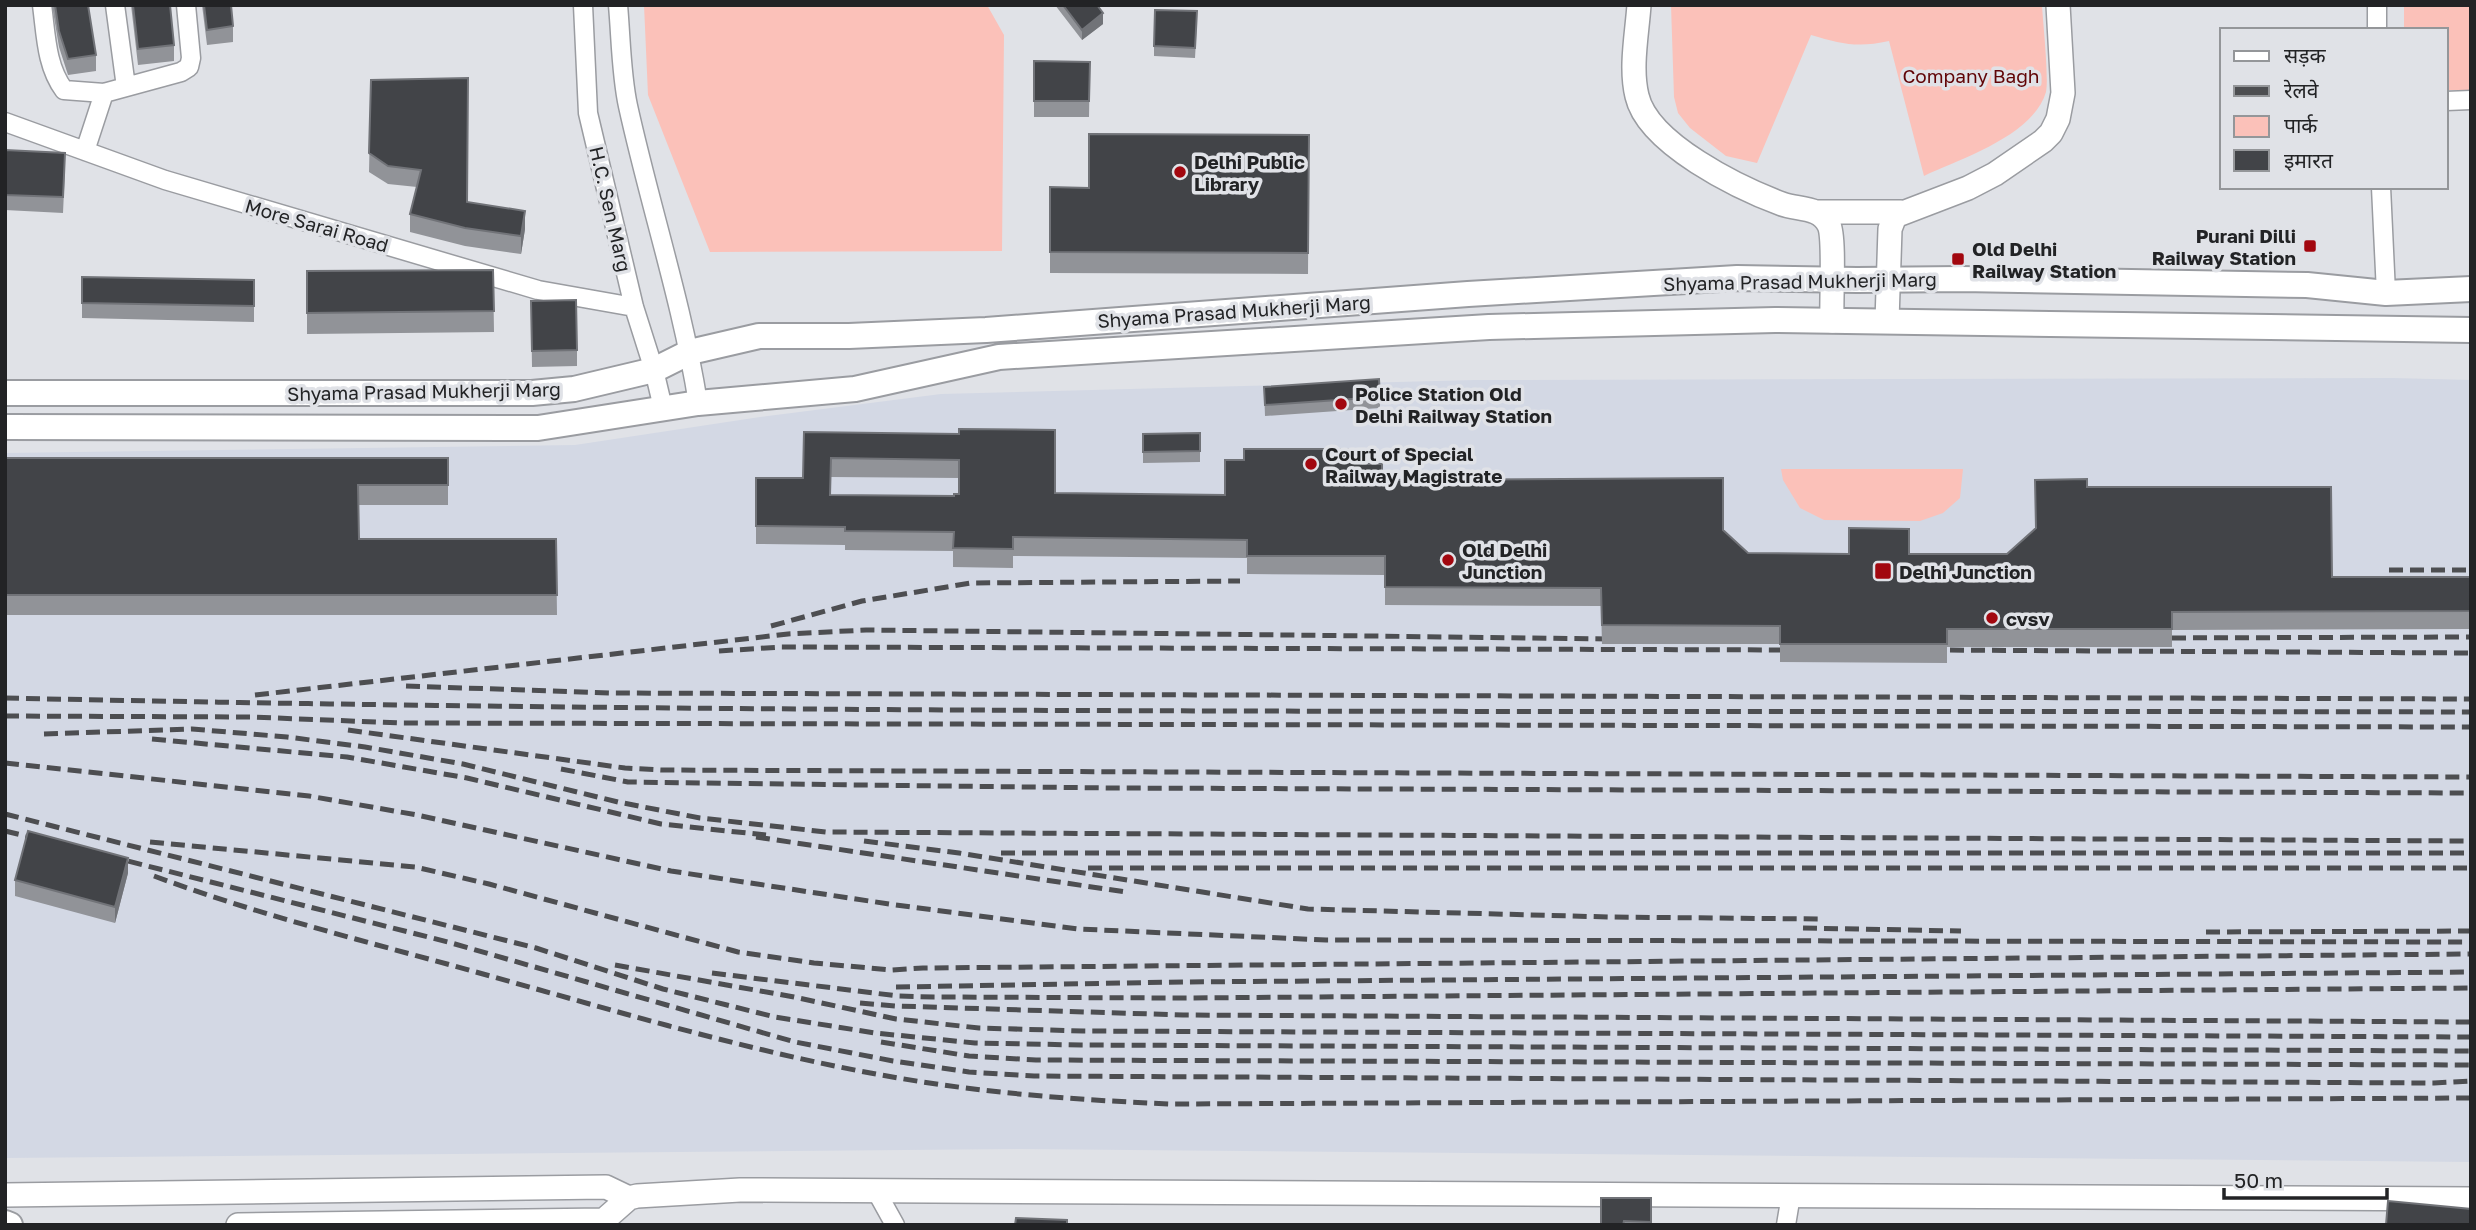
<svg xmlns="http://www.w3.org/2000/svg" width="2476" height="1230" font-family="'Golos Text','Noto Sans Devanagari',sans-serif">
	<rect width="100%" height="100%" fill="#e0e2e7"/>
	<path fill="#d3d8e4" d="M 2393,378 L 2471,380 L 2471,1162 L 1018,1149 L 5,1158 L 5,453 L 575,445 L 760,417 L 941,394 L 1475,380 Z"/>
	<path fill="#fbc1b9" d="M 644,5 L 987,5 L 1004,35 L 1002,251 L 710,252 L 648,95 Z
		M 1671,5 L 2042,5 C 2043,23 2049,78 2046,92 C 2033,136 1962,158 1924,176 L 1889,41 C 1858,48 1841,44 1811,35 L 1757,163 L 1726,156 L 1690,128 L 1678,113 L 1674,97 Z
		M 2404,5 L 2471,5 L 2471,90 L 2446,90 L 2446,30 L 2404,30 Z
		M 1781,469 L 1963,469 L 1960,498 L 1943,513 L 1920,521 L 1824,520 L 1800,508 L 1783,480 Z"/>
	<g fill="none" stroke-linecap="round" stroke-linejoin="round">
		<defs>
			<path id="minor" d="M 42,5 C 46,34 46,66 64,90 L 104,93
				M 115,5 L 126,87
				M 583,5 L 588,113 L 634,307 L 654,370 L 663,408
				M 618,5 C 621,38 621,74 628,106 C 650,206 682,302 698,403
				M 2377,5 L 2377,30
				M 2446,101 L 2471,100
				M 5,122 L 165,180 L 538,290 L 634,307
				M 85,151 L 104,93 L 181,72 L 189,67 L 191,58 L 186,5
				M 2381,187 L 2386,293
				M 875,1189 L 895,1225
				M 1786,1225 L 1791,1195"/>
			<path id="tertiary" d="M 1639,5 C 1637,34 1630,68 1637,96 C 1648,144 1739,188 1782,204 C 1798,210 1820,206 1829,225 C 1835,238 1831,302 1832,321
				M 1816,212 L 1901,212
				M 1887,321 L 1890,229 L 1895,216 L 1968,188 L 1995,174 L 2043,141 L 2051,133 L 2058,119 L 2063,93 L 2058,5
				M 5,1195 L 606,1187 L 629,1198
				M 238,1225 L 604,1220 L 629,1198 L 637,1196 L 740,1190 L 2471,1199"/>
			<path id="secondary" d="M 5,393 L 532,393 L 574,389 L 654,370 L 690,352 L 759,336 L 849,336 L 986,330 L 1468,294 L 1737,278 L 1857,280 L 1961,279 L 2307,285 L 2386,293 L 2471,289
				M 5,427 L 538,428 L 698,403 L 855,389 L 999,357 L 1489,327 L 1775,320 L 2471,330
				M 5,1223 L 10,1225"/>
		</defs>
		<use href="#minor" stroke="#9a9ca1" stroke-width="21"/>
		<use href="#tertiary" stroke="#9a9ca1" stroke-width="26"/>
		<use href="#secondary" stroke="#9a9ca1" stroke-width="28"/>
		<use href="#minor" stroke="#fff" stroke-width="18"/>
		<use href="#tertiary" stroke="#fff" stroke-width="23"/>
		<use href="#secondary" stroke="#fff" stroke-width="24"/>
		<path stroke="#4d4e51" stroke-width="5" stroke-dasharray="14 7" stroke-linecap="butt" d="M 2389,570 L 2471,570
			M 771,626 L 862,601 L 971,583 L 1240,581
			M 2151,638 L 2471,637
			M 1929,650 L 2471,653
			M 719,651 L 781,647 L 1800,650
			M 406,686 L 612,693 L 2471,699
			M 255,695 L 788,634 L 866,630 L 1619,639
			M 5,698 C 827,716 1649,710 2471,712
			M 5,716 L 250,717 L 402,723 L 2471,727
			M 348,730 L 625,768 L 661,770 L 2471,777
			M 44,734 L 192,729 L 287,737 L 365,747 L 463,764 L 618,802 L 700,818 L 826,832 L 2471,841
			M 152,739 L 347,757 L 467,778 L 661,824 L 766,835
			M 5,763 L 309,796 L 417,815 L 671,871 L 889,904 L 1078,929 L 1326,940 L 2471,942
			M 561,769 L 628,782 L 862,785 L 1112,788 L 2471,793
			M 5,814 L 536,948 L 663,989 L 775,1017 L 875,1033 L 975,1043 L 1081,1045 L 2471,1051
			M 5,831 L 47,841
			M 756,837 L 1126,892
			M 864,841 L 959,853 L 1308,909 L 1609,917 L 1818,919
			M 150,842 L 415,867 L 489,884 L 738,952 L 814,963 L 892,970 L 923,968 L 2471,954
			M 1001,853 L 2471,853
			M 108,856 L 448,942 L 795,1042 L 893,1061 L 969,1072 L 1034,1076 L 2434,1083 L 2471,1081
			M 1088,868 L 2471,868
			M 154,876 C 261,916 373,943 483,974 C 616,1011 751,1052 887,1076 C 981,1093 1076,1100 1171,1104 L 2471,1098
			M 1803,928 L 1961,931
			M 2206,932 L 2471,931
			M 615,965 L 794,997 L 896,1019 L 979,1028 L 1083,1031 L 2471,1037
			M 712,973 L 898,996 L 934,997 L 1181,998 L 2471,988
			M 896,987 L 1183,982 L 2471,972
			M 860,1003 L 896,1006 L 1183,1015 L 2471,1022
			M 881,1042 L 969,1056 L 1036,1060 L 2471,1065"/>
	</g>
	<path fill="#919398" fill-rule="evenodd" d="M 52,5 L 88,5 L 96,55 L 96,71 L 68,75 L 59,47 Z
		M 131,5 L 170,5 L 174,45 L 174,61 L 138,65 Z
		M 202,5 L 231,5 L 233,26 L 233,42 L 207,45 Z
		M 1055,5 L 1097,5 L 1103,24 L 1082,40 Z
		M 1197,22 L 1195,58 L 1154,56 L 1154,46 Z
		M 1034,61 L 1090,62 L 1089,117 L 1034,117 Z
		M 371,80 L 467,202 L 525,229 L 521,254 L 465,246 L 410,232 L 410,214 L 417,187 L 388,184 L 369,172 Z
		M 1309,135 L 1308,274 L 1050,273 L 1050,187 L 1089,188 Z
		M 5,150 L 65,169 L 63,213 L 5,210 Z
		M 493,270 L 494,332 L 307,334 L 307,271 Z
		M 82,277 L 254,280 L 254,322 L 82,318 Z
		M 531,301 L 577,350 L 577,366 L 532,367 Z
		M 1264,387 L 1380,397 L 1380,408 L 1265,416 Z
		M 804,432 L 959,434 L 1055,493 L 1225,495 L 1363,464 L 1382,480 L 1723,530 L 1748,553 L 2007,554 L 2087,487 L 2332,577 L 2471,577 L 2471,629 L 2172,630 L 2172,647 L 1947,647 L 1947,663 L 1780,662 L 1780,644 L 1602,644 L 1601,606 L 1385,605 L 1385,575 L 1247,574 L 1247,558 L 1013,556 L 1013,568 L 953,567 L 953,551 L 845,550 L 845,545 L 756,544 L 756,478 L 803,478 ZM 831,477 L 959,478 L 959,494 L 954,496 L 831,495 Z
		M 1200,433 L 1200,462 L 1143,463 L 1143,434 Z
		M 5,458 L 448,458 L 448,505 L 359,505 L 359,539 L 556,539 L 557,615 L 5,615 Z
		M 128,873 L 115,923 L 15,896 L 15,880 Z
		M 1651,1198 L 1651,1225 L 1601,1225 Z"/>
	<path fill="#717378" d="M 1103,13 L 1103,24 L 1082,40 L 1082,30 Z
		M 525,211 L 525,229 L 521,254 L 521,236 Z
		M 128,858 L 128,873 L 115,923 L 115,907 Z"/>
	<path fill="#424448" stroke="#717378" stroke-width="2" fill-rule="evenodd" d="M 55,5 L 88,5 L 96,55 L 68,59 L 59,31 Z
		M 133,5 L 170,5 L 174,45 L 138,49 Z
		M 204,5 L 231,5 L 233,26 L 207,30 Z
		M 1063,5 L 1097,5 L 1103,13 L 1082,30 Z
		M 1155,10 L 1197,11 L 1195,48 L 1154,46 Z
		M 1034,61 L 1090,62 L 1089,101 L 1034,101 Z
		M 468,78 L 467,202 L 525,211 L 521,236 L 465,228 L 410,214 L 421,170 L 388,166 L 369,153 L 371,80 Z
		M 1089,134 L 1309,135 L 1308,253 L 1050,252 L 1050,187 L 1089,188 Z
		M 5,150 L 65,153 L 63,197 L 5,195 Z
		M 493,270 L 494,311 L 307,313 L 307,271 Z
		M 82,277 L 254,280 L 254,306 L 82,303 Z
		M 576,300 L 577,350 L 532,351 L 531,301 Z
		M 1379,379 L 1380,397 L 1265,405 L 1264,387 Z
		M 959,429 L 1055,430 L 1055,493 L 1225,495 L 1225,460 L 1244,460 L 1244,449 L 1363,449 L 1363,464 L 1382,464 L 1382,480 L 1723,478 L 1723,530 L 1748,553 L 1849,554 L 1849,528 L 1909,529 L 1909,554 L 2007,554 L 2036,528 L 2035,480 L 2087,479 L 2087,487 L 2331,487 L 2332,577 L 2471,577 L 2471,611 L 2172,612 L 2172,629 L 1947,629 L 1947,644 L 1780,644 L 1780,626 L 1602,625 L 1601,588 L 1385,587 L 1385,556 L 1247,556 L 1247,540 L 1013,537 L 1013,549 L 953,548 L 954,532 L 845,531 L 845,527 L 756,526 L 756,478 L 803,478 L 804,432 L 959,434 ZM 831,458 L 959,460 L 959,494 L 954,494 L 954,496 L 830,495 Z
		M 1200,433 L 1200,451 L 1143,452 L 1143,434 Z
		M 5,458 L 448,458 L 448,485 L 358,485 L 359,539 L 556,539 L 557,595 L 5,595 Z
		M 28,831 L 128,858 L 115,907 L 15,880 Z
		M 1601,1198 L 1651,1198 L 1651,1222 L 1624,1221 L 1623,1225 L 1601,1225 Z
		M 2388,1201 L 2471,1209 L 2471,1225 L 2386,1225 Z
		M 1016,1218 L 1067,1220 L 1067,1225 L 1015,1225 Z"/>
	<g fill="#a2070f" stroke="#e0e2e7" stroke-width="2.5">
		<circle cx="1180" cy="172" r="7"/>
		<rect x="2303" y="239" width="14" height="14" rx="3.5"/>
		<rect x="1951" y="252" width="14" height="14" rx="3.5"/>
		<circle cx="1341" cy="404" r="7"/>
		<circle cx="1311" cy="464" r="7"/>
		<circle cx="1448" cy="560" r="7"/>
		<rect x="1874" y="562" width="18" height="18" rx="3.5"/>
		<circle cx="1992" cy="618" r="7"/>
	</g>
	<g text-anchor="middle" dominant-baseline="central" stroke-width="7" stroke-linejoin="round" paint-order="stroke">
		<g font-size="19" fill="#600406" stroke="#e0e2e7">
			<text x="1971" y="75">Company Bagh</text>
		</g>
		<g font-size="19" font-weight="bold" fill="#222325" stroke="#e0e2e7" text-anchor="start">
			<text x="1194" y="161">Delhi Public<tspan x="1194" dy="22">Library</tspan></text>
			<text x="2296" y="235" text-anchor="end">Purani Dilli<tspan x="2296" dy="22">Railway Station</tspan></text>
			<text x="1972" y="248">Old Delhi<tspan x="1972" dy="22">Railway Station</tspan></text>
			<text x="1355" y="393">Police Station Old<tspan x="1355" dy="22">Delhi Railway Station</tspan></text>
			<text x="1325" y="453">Court of Special<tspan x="1325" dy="22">Railway Magistrate</tspan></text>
			<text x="1462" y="549">Old Delhi<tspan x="1462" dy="22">Junction</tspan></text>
			<text x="1899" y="571">Delhi Junction</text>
			<text x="2006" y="618">cvsv</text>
		</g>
		<g font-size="19" fill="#222325" stroke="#e0e2e7">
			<text transform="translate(611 209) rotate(77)">H.C. Sen Marg</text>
			<text transform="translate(317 225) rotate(16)">More Sarai Road</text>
			<text transform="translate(1800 281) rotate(-1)">Shyama Prasad Mukherji Marg</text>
			<text transform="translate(1234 311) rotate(-4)">Shyama Prasad Mukherji Marg</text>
			<text transform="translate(424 391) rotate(-1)">Shyama Prasad Mukherji Marg</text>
		</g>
	</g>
	<rect width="2476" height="1230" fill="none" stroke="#222325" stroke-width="14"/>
	<rect x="2220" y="28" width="228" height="161" fill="#e0e2e7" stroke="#949699" stroke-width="2"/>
	<rect x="2234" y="51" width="35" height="10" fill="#ffffff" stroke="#949699" stroke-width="2"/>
	<text x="2284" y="63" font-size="21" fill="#222325">सड़क</text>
	<rect x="2234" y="86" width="35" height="10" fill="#4d4e51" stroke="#949699" stroke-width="2"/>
	<text x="2284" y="98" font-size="21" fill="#222325">रेलवे</text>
	<rect x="2234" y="116" width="35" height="21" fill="#fbc1b9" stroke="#949699" stroke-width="2"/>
	<text x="2284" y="133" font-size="21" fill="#222325">पार्क</text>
	<rect x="2234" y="150" width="35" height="21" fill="#424448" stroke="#949699" stroke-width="2"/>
	<text x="2284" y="168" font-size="21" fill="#222325">इमारत</text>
	<path d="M2224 1188v10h163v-10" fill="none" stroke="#222325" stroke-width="3.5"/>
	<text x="2234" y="1188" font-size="21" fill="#222325" stroke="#e0e2e7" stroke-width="5" paint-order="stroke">50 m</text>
</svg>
